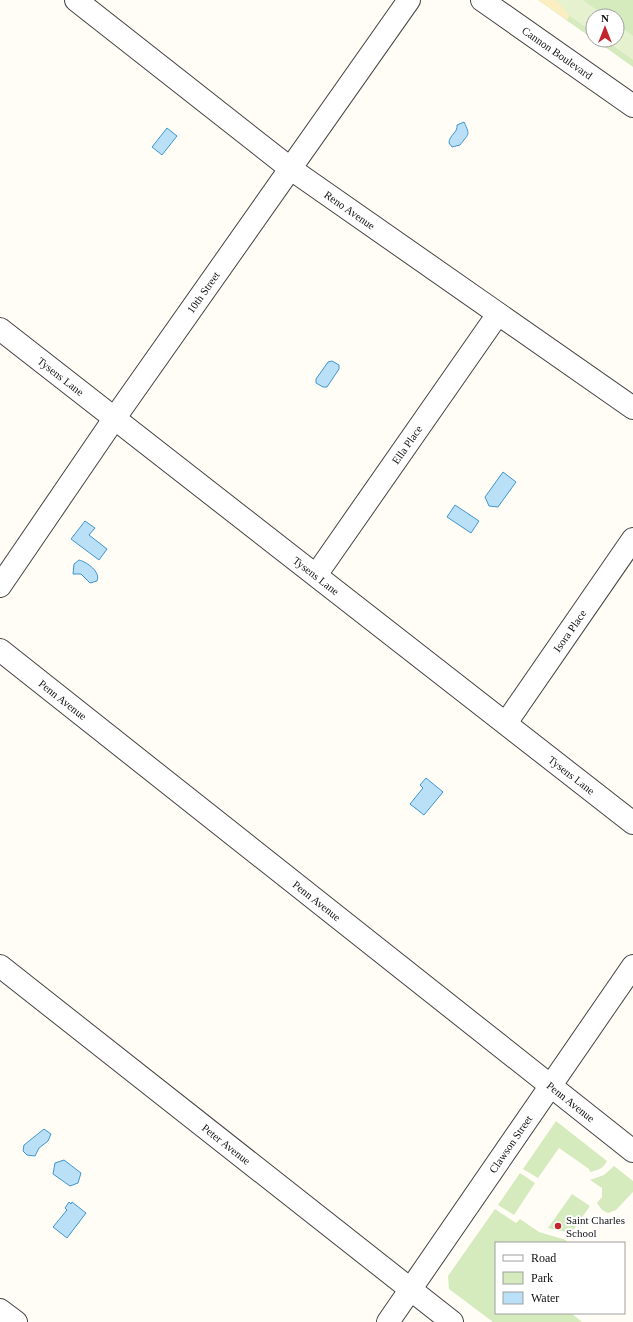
<svg xmlns="http://www.w3.org/2000/svg" width="633" height="1322" font-family="Georgia,serif">
	<rect width="100%" height="100%" fill="#fffdf5"/>
	<path fill="#d5ebbd" d="M 538,0 L 633,0 L 633,67 L 595,40 L 617,40 L 617,16 L 593,16 L 593,39 Z
		M 556,1121 L 607,1161 C 603,1169 598,1170 590,1172 L 589,1169 L 559,1148 L 538,1178 L 523,1169 Z
		M 614,1166 L 633,1181 L 633,1192 L 616,1210 L 608,1213 L 602,1210 L 597,1203 L 602,1197 L 602,1188 L 590,1180 L 604,1175 Z
		M 520,1173 L 535,1183 L 514,1215 L 498,1205 Z
		M 572,1194 L 590,1206 L 571,1233 L 548,1228 Z
		M 495,1209 L 516,1223 L 520,1219 L 539,1232 L 566,1240 L 567,1243 L 496,1243 L 496,1313 L 571,1313 L 582,1322 L 493,1322 L 449,1289 L 448,1276 Z"/>
	<path fill="#fbeec1" d="M 538,0 L 556,0 L 570,15 L 567,20 Z"/>
	<path fill="#e6f2cf" d="M 556,0 L 583,0 L 605,16 L 593,16 L 593,32 L 571,17 Z
		M 617,24 L 633,36 L 633,60 L 605,40 L 617,40 Z"/>
	<path fill="#b9e0f7" stroke="#3f96cf" d="M 464,122 C 471,136 468,134 460,145 L 452,147 L 449,143 C 449,135 458,133 457,125 Z
		M 167,128 L 177,136 L 162,155 L 152,147 Z
		M 332,361 L 339,365 L 339,369 L 327,387 L 323,387 L 316,383 L 316,379 L 328,362 Z
		M 503,472 L 516,482 L 498,507 L 489,506 L 485,497 Z
		M 455,505 L 479,521 L 471,533 L 447,517 Z
		M 85,521 L 95,528 L 89,535 L 107,549 L 99,560 L 71,539 Z
		M 79,560 C 87,562 101,572 97,581 L 90,583 L 81,574 L 73,574 L 74,564 Z
		M 426,778 L 443,792 L 424,815 L 410,804 L 423,788 L 420,785 Z
		M 44,1129 L 51,1134 L 48,1141 L 39,1148 L 35,1156 L 27,1155 L 23,1151 L 24,1145 Z
		M 64,1160 L 81,1173 L 78,1183 L 70,1186 L 53,1174 L 55,1163 Z
		M 69,1202 L 71,1204 L 72,1202 L 86,1213 L 67,1238 L 53,1227 L 67,1210 L 65,1208 Z"/>
	<g fill="none" stroke-linecap="round" stroke-linejoin="round">
		<defs>
			<g id="minor">
				<path id="s1" d="M 76,0 L 291,169 L 633,408"/>
				<path id="s2" d="M 482,0 L 633,106"/>
				<path id="s3" d="M 0,329 L 633,823"/>
				<path id="s4" d="M 316,575 L 498,314"/>
				<path id="s5" d="M 0,586 L 114,419 L 409,0"/>
				<path id="s6" d="M 0,650 L 633,1151"/>
				<path id="s7" d="M 506,723 L 633,539"/>
				<path id="s8" d="M 0,966 L 452,1322"/>
				<path d="M 0,1310 L 16,1322"/>
				<path id="s9" d="M 388,1322 L 633,966"/>
			</g>
		</defs>
		<use href="#minor" stroke="#444" stroke-width="24"/>
		<use href="#minor" stroke="#fff" stroke-width="22"/>
	</g>
	<circle fill="#c4262e" stroke="#fff" stroke-width="1.5" cx="558" cy="1226" r="4"/>
	<g text-anchor="middle" dominant-baseline="central" stroke-width="4" stroke-linejoin="round" paint-order="stroke">
		<g font-size="11" fill="#111" stroke="#fff">
			<text stroke="none"><textPath href="#s2" startOffset="92">Cannon Boulevard</textPath></text>
			<text stroke="none"><textPath href="#s1" startOffset="345">Reno Avenue</textPath></text>
			<text stroke="none"><textPath href="#s5" startOffset="357">10th Street</textPath></text>
			<text stroke="none"><textPath href="#s3" startOffset="77">Tysens Lane</textPath></text>
			<text stroke="none"><textPath href="#s4" startOffset="159">Ella Place</textPath></text>
			<text stroke="none"><textPath href="#s3" startOffset="401">Tysens Lane</textPath></text>
			<text stroke="none"><textPath href="#s7" startOffset="112">Isora Place</textPath></text>
			<text stroke="none"><textPath href="#s6" startOffset="80">Penn Avenue</textPath></text>
			<text stroke="none"><textPath href="#s3" startOffset="725">Tysens Lane</textPath></text>
			<text stroke="none"><textPath href="#s6" startOffset="404">Penn Avenue</textPath></text>
			<text stroke="none"><textPath href="#s6" startOffset="728">Penn Avenue</textPath></text>
			<text stroke="none"><textPath href="#s9" startOffset="216">Clawson Street</textPath></text>
			<text stroke="none"><textPath href="#s8" startOffset="288">Peter Avenue</textPath></text>
		</g>
		<g font-size="11" fill="#111" stroke="#fff" text-anchor="start">
			<text x="566" y="1220">Saint Charles<tspan x="566" dy="13">School</tspan></text>
		</g>
	</g>
	<rect x="495" y="1242" width="130" height="72" fill="#ffffff" stroke="#a0a0a0"/>
	<rect x="503" y="1255" width="20" height="6" fill="#ffffff" stroke="#a0a0a0"/>
	<text x="531" y="1262" font-size="12" fill="#111111">Road</text>
	<rect x="503" y="1272" width="20" height="12" fill="#d5ebbd" stroke="#a0a0a0"/>
	<text x="531" y="1282" font-size="12" fill="#111111">Park</text>
	<rect x="503" y="1292" width="20" height="12" fill="#b9e0f7" stroke="#a0a0a0"/>
	<text x="531" y="1302" font-size="12" fill="#111111">Water</text>
	<g transform="translate(605 28)"><circle r="19" fill="#ffffff" stroke="#a0a0a0"/>
	<path d="M0-3L7 15L0 10L-7 15Z" fill="#c4262e"/>
	<text y="-6" font-size="11" font-weight="bold" text-anchor="middle" fill="#111111">N</text>
	</g>
</svg>
